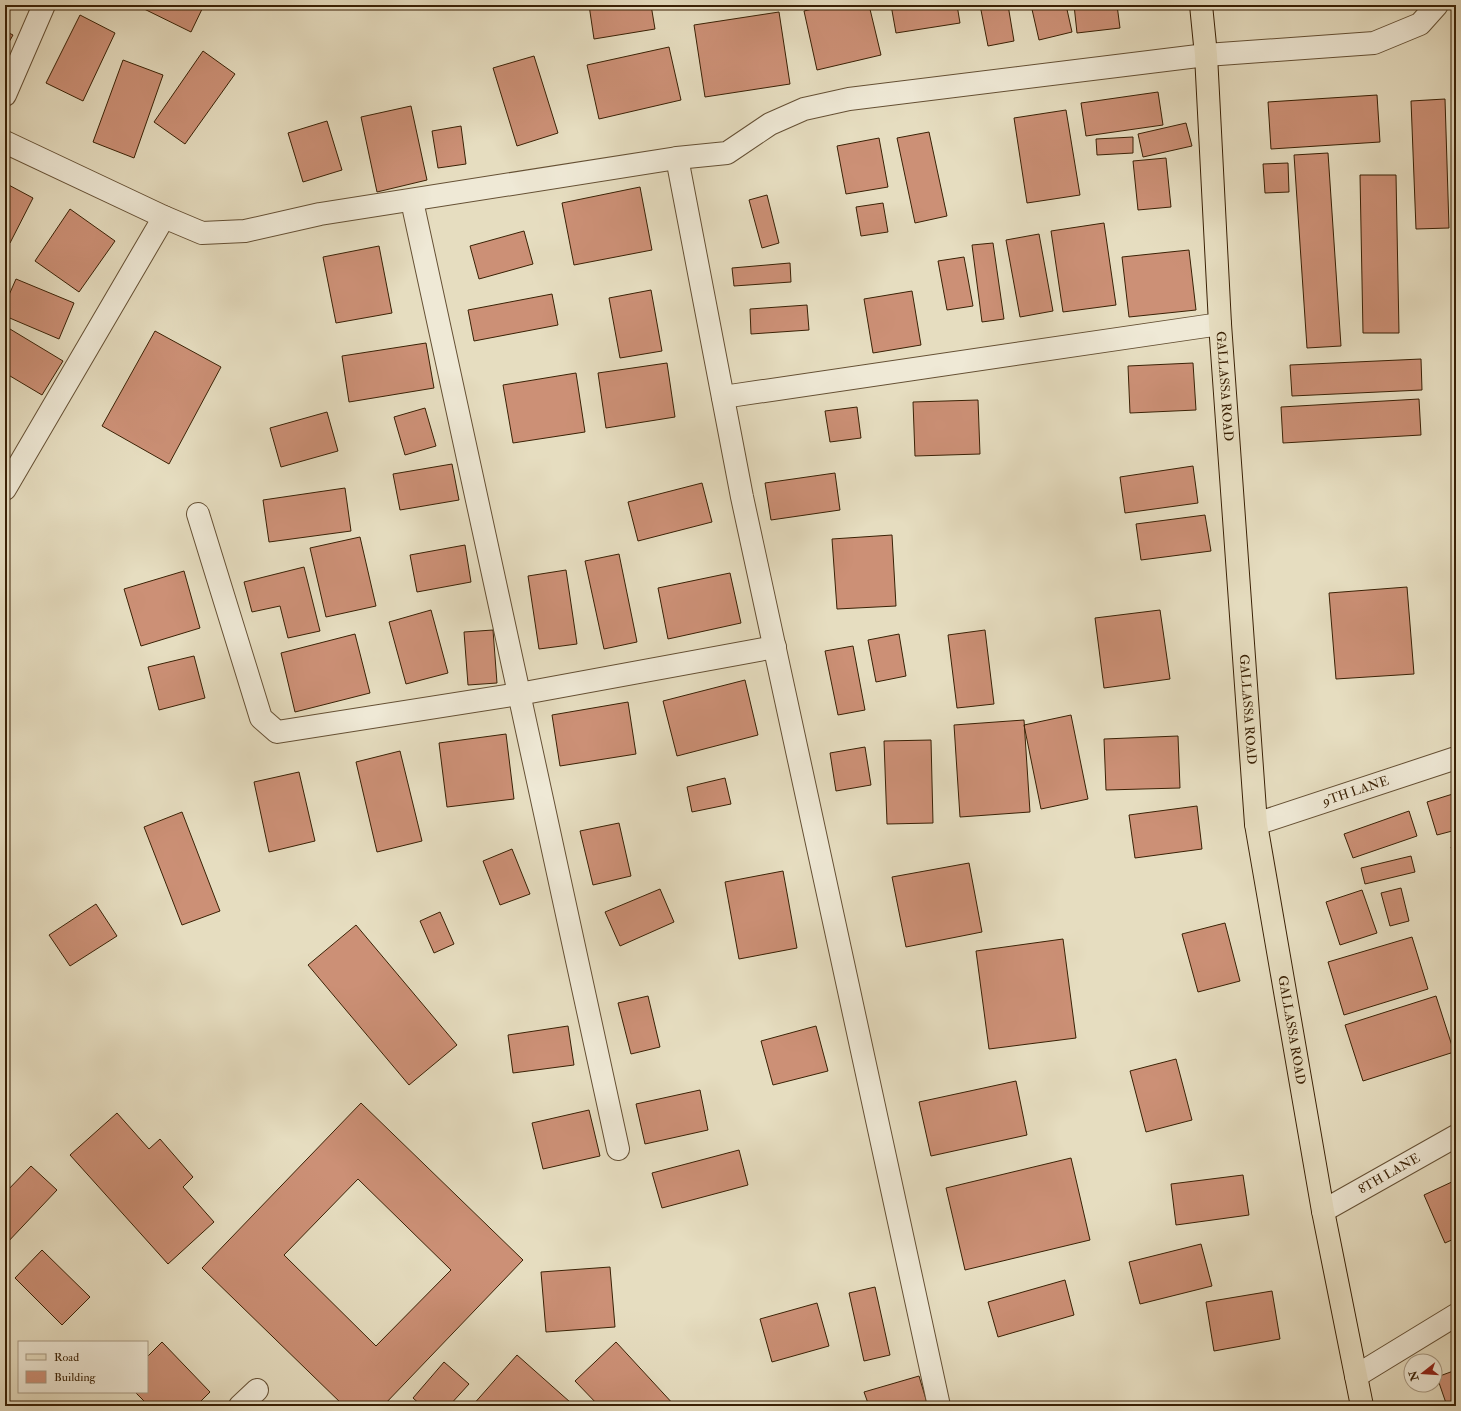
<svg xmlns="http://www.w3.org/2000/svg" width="1461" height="1411" font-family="'IM FELL Double Pica',serif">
	<rect width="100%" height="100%" fill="#e6ddc0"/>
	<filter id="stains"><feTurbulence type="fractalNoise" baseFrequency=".005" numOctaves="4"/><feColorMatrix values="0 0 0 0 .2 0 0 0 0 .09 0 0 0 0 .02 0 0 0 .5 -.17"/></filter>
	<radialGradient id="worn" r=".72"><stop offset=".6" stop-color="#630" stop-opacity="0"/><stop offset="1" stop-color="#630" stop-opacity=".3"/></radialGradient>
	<path fill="#cc9076" stroke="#3a2105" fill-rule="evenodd" d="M 136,5 L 204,5 L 191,32 Z
		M 589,5 L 651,5 L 655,29 L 594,39 Z
		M 829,5 L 869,5 L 881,55 L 817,70 L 804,11 Z
		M 891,5 L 957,5 L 960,23 L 896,33 Z
		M 980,5 L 1008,5 L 1014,41 L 988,46 Z
		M 1031,5 L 1066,5 L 1072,32 L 1039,40 Z
		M 1074,5 L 1117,5 L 1120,28 L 1077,33 Z
		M 779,12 L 790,84 L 705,97 L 694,25 Z
		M 80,15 L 115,33 L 83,101 L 46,83 Z
		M 5,31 L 13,35 L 5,49 Z
		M 669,47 L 681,100 L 599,119 L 587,65 Z
		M 203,51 L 235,74 L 185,144 L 154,122 Z
		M 534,56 L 558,133 L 517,146 L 493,68 Z
		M 123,60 L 163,75 L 134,158 L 93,142 Z
		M 1158,92 L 1163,125 L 1086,136 L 1081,103 Z
		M 1377,95 L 1380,142 L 1271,149 L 1268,102 Z
		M 1445,99 L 1449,228 L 1416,229 L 1411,101 Z
		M 411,106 L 427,180 L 377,192 L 361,117 Z
		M 1066,110 L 1080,195 L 1027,203 L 1014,118 Z
		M 327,121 L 342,170 L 303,182 L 288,133 Z
		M 1186,123 L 1192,146 L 1143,157 L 1138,134 Z
		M 461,126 L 466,164 L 438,168 L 432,131 Z
		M 929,132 L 947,216 L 915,223 L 897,138 Z
		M 1133,137 L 1133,153 L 1097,155 L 1096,139 Z
		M 879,138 L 888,187 L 846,194 L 837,146 Z
		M 1328,153 L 1341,346 L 1307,348 L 1294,155 Z
		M 1166,158 L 1171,207 L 1138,210 L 1133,161 Z
		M 1288,163 L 1289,192 L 1265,193 L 1263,164 Z
		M 1360,175 L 1396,175 L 1399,333 L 1363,333 Z
		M 5,183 L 33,198 L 10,243 L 5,240 Z
		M 640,187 L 652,250 L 574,265 L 562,203 Z
		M 767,195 L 779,243 L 762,248 L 749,200 Z
		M 883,203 L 888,232 L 861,236 L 856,207 Z
		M 70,209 L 115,241 L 79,292 L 35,261 Z
		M 1104,223 L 1116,305 L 1063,312 L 1051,231 Z
		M 524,231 L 533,264 L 479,279 L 470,246 Z
		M 1039,234 L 1053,311 L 1020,317 L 1006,240 Z
		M 993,243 L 1004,319 L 982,322 L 972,245 Z
		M 379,246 L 392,313 L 336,323 L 323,257 Z
		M 1189,250 L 1196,310 L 1129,317 L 1122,257 Z
		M 964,257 L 973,306 L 947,310 L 938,261 Z
		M 790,263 L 791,282 L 734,286 L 732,268 Z
		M 16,279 L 74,303 L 59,339 L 5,316 L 5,304 Z
		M 651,290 L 662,351 L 620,358 L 609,298 Z
		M 912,291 L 921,345 L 873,353 L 864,299 Z
		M 552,294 L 558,325 L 474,341 L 468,310 Z
		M 807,305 L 809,330 L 751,334 L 750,309 Z
		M 5,326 L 63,361 L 42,395 L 5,373 Z
		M 155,331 L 221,367 L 169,464 L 102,426 Z
		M 426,343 L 434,388 L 349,402 L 342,356 Z
		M 1421,359 L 1422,390 L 1292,396 L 1290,365 Z
		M 667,363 L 675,417 L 606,428 L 598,373 Z
		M 1193,363 L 1196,410 L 1130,413 L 1128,366 Z
		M 576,373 L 585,432 L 513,443 L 503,385 Z
		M 1419,399 L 1421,435 L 1283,443 L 1281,407 Z
		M 978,400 L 980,454 L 915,456 L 913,402 Z
		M 857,407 L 861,438 L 830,442 L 825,411 Z
		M 425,408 L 436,446 L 405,455 L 394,417 Z
		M 327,412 L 338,451 L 281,467 L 270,428 Z
		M 452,464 L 459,500 L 400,510 L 393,474 Z
		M 1193,466 L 1198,503 L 1125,513 L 1120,477 Z
		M 835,473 L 840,510 L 771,520 L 765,483 Z
		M 702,483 L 712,522 L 638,541 L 628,502 Z
		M 345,488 L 351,531 L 269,542 L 263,500 Z
		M 1205,515 L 1211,551 L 1141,560 L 1136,524 Z
		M 892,535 L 896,606 L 837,609 L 832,539 Z
		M 360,537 L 376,606 L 326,617 L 310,548 Z
		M 465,545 L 471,582 L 417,592 L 410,555 Z
		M 619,554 L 637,642 L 604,649 L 585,561 Z
		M 304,567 L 320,631 L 288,638 L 280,606 L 252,612 L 244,582 Z
		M 566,570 L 577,644 L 539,649 L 528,576 Z
		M 184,571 L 200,628 L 141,646 L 124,589 Z
		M 730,573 L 741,623 L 668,639 L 658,588 Z
		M 1407,587 L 1414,674 L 1336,679 L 1329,593 Z
		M 431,610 L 448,673 L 406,684 L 389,622 Z
		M 1160,610 L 1170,679 L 1104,688 L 1095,618 Z
		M 493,630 L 497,683 L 468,685 L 464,632 Z
		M 985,630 L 994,704 L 957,708 L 948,635 Z
		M 355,634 L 370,693 L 295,712 L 281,653 Z
		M 899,634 L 906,676 L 876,682 L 868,640 Z
		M 853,646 L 865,710 L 838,715 L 825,651 Z
		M 194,656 L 205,698 L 159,710 L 148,667 Z
		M 745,680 L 758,735 L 677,756 L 663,701 Z
		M 628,702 L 636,754 L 560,766 L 552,715 Z
		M 1071,715 L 1088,799 L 1041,809 L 1024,725 Z
		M 1024,720 L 1030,812 L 960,817 L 954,725 Z
		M 506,734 L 514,799 L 447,807 L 439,743 Z
		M 1178,736 L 1180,788 L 1106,790 L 1104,739 Z
		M 931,740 L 933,823 L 887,824 L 884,741 Z
		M 865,747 L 871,785 L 836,791 L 830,753 Z
		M 400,751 L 422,841 L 377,852 L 356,762 Z
		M 299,772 L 315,841 L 269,852 L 254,782 Z
		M 725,778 L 731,804 L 692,812 L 687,787 Z
		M 1456,793 L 1456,830 L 1437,835 L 1427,802 Z
		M 1197,806 L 1202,849 L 1135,858 L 1129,815 Z
		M 1409,811 L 1417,836 L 1353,858 L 1344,834 Z
		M 182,812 L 220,911 L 182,925 L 144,827 Z
		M 619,823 L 631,876 L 593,885 L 580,831 Z
		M 1456,845 L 1456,864 L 1451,847 Z
		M 512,849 L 530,894 L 500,905 L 483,861 Z
		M 1411,856 L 1415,872 L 1365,884 L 1361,868 Z
		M 969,863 L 982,932 L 906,947 L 892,877 Z
		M 783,871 L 797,948 L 739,959 L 725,882 Z
		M 1401,888 L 1409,921 L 1390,926 L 1381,893 Z
		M 660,889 L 674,922 L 620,946 L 605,912 Z
		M 1362,890 L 1377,933 L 1340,945 L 1326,902 Z
		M 96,904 L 117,936 L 70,966 L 49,935 Z
		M 440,912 L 454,944 L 434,953 L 420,921 Z
		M 1225,923 L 1240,981 L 1198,992 L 1182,934 Z
		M 356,925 L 457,1045 L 409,1085 L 308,965 Z
		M 1412,937 L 1428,989 L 1344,1015 L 1328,962 Z
		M 1063,939 L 1076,1038 L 989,1049 L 976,951 Z
		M 648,996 L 660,1047 L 631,1054 L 618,1003 Z
		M 1436,996 L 1454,1052 L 1363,1081 L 1345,1025 Z
		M 568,1026 L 574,1065 L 513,1073 L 508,1035 Z
		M 816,1026 L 828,1071 L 773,1085 L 761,1041 Z
		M 1176,1059 L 1192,1120 L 1146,1132 L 1130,1071 Z
		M 1016,1081 L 1027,1135 L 931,1156 L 919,1102 Z
		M 700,1090 L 708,1130 L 645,1144 L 636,1104 Z
		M 361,1103 L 523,1260 L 383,1406 L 344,1406 L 202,1268 ZM 358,1179 L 451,1270 L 376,1346 L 284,1255 Z
		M 589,1110 L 600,1156 L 543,1169 L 532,1123 Z
		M 117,1113 L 149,1149 L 160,1139 L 193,1177 L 183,1187 L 214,1222 L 168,1264 L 70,1155 Z
		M 739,1150 L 748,1185 L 662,1208 L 652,1173 Z
		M 1071,1158 L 1090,1240 L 965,1270 L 946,1188 Z
		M 31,1166 L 57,1190 L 5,1245 L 5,1193 Z
		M 1243,1175 L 1249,1215 L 1176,1225 L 1171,1184 Z
		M 1456,1180 L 1456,1238 L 1445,1243 L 1424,1195 Z
		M 1201,1244 L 1212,1286 L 1140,1304 L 1129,1262 Z
		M 42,1250 L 90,1297 L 62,1325 L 15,1278 Z
		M 610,1267 L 615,1327 L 546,1332 L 541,1272 Z
		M 1065,1280 L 1074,1315 L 998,1337 L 988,1302 Z
		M 875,1287 L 890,1355 L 864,1361 L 849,1293 Z
		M 1272,1291 L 1280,1339 L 1214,1351 L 1206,1302 Z
		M 817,1303 L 829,1346 L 772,1362 L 760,1319 Z
		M 162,1342 L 210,1392 L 196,1406 L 149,1406 L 135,1392 L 147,1392 L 147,1357 Z
		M 616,1342 L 675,1406 L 599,1406 L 575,1381 Z
		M 517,1355 L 570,1402 L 566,1406 L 472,1406 Z
		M 444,1362 L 469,1384 L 449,1406 L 422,1406 L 413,1398 Z
		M 1456,1370 L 1456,1406 L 1447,1406 L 1437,1377 Z
		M 919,1376 L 928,1406 L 869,1406 L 864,1392 Z
		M 844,1402 L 845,1406 L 831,1406 Z
		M 1085,1403 L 1086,1406 L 1065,1406 Z"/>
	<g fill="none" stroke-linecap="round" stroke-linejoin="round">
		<defs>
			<g id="street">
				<path d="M 5,95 L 44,5"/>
				<path d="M 5,142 L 164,217 L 202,233 L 245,231 L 320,214 L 677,158 L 727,153 L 770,124 L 804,109 L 849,99 L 1206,55 L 1374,43 L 1420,24 L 1437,5"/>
				<path d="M 677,158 L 742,497 L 939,1406"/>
				<path d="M 412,201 L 618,1149"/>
				<path d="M 723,397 L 1220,324"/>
				<path d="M 5,489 L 164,217"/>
				<path d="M 198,514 L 261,718 L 277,732 L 519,694 L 775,647"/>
				<path id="s1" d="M 1256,824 L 1456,758"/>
				<path id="s2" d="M 1323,1211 L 1456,1136"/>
				<path d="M 1356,1376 L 1456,1315"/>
				<path d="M 240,1406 L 257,1390"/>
			</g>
			<g id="primary">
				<path id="s3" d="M 1201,5 L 1206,55 L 1220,324 L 1256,824 L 1323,1211 L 1362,1406"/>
			</g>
		</defs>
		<use href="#street" stroke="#655034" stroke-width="24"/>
		<use href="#primary" stroke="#3a2105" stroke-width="24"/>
		<use href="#street" stroke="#efe9d6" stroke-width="22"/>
		<use href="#primary" stroke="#e6ddc0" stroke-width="22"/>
	</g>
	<g text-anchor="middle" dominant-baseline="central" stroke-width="4" stroke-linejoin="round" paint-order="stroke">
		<g font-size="13" fill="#3a2105" stroke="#efe9d6">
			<text stroke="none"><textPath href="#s3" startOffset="382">GALLASSA ROAD</textPath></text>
			<text stroke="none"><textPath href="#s3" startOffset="706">GALLASSA ROAD</textPath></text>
			<text stroke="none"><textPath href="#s1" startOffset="105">9TH LANE</textPath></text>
			<text stroke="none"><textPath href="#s3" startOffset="1030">GALLASSA ROAD</textPath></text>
			<text stroke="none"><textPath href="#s2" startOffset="76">8TH LANE</textPath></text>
		</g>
	</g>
	<rect width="1461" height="1411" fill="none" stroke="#e6ddc0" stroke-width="20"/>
	<rect x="6" y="6" width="1449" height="1399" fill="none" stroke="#3a2105" stroke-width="2"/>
	<rect x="10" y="10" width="1441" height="1391" fill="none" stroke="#3a2105"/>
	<rect x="18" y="1341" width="130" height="52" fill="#efe9d6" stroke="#a79982"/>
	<rect x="26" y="1354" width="20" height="6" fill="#e6ddc0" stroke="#a79982"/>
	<text x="54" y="1361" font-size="12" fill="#3a2105">Road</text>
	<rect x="26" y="1371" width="20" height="12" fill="#cc9076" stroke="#a79982"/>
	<text x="54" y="1381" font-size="12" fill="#3a2105">Building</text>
	<g transform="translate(1423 1373) rotate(253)"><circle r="19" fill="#efe9d6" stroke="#a79982"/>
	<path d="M0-3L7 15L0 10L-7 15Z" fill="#8f2418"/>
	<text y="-6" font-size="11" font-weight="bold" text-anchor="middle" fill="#3a2105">N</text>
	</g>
	<rect width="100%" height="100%" filter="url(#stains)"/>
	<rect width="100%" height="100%" fill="url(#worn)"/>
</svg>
